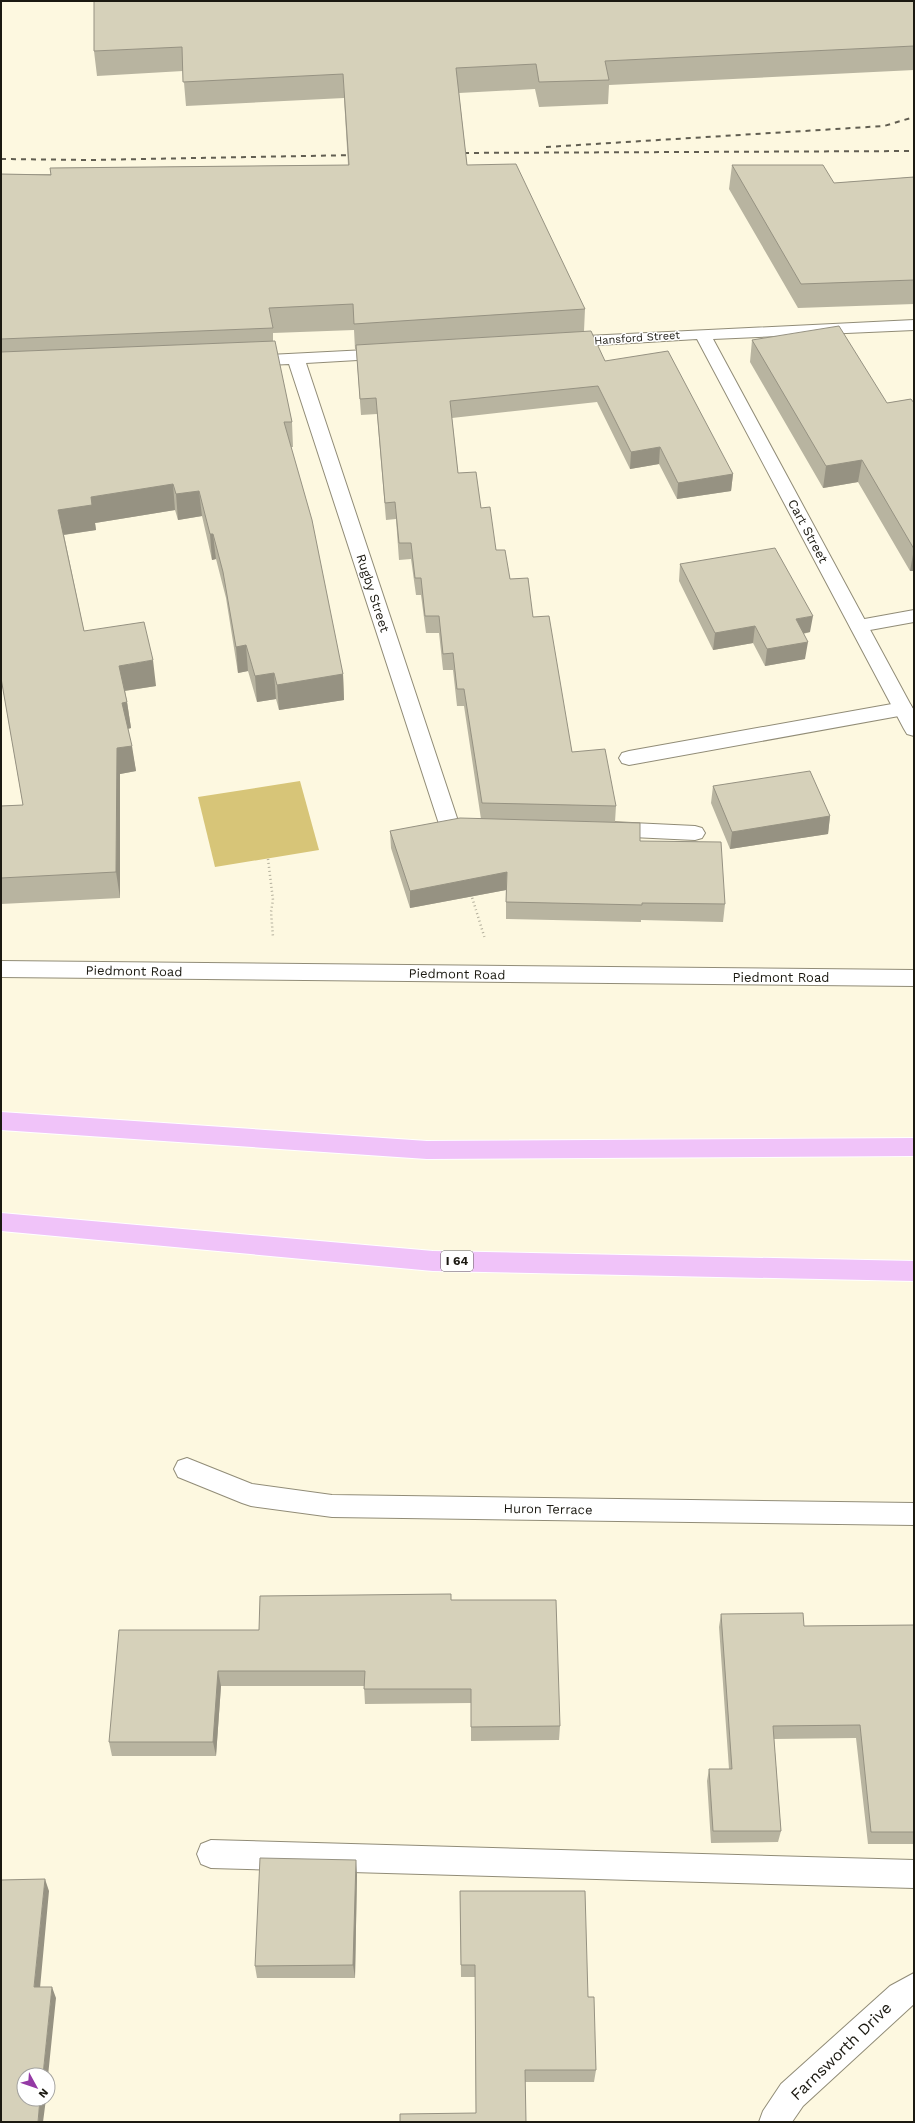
<svg xmlns="http://www.w3.org/2000/svg" width="915" height="2123" font-family="'Work Sans',sans-serif">
	<rect width="100%" height="100%" fill="#fdf8e0"/>
	<path fill="#d7c578" d="M 300,781 L 319,850 L 215,867 L 198,797 Z"/>
	<g fill="none" stroke-linecap="round" stroke-linejoin="round">
		<defs>
			<path id="service" d="M 914,610 L 914,622 L 859,632 L 852,630 L 850,626 L 852,622 L 859,620 Z
				M 903,702 L 910,704 L 913,709 L 910,714 L 629,765 L 622,763 L 619,758 L 622,753 L 629,751 Z
				M 611,822 L 695,826 L 702,828 L 705,833 L 702,838 L 695,840 L 611,836 L 604,834 L 601,829 L 604,824 Z
				M 211,1840 L 914,1860 L 914,1888 L 211,1868 L 201,1864 L 197,1854 L 201,1844 Z"/>
			<path id="minor" d="M 914,320 L 914,330 L 713,339 L 914,711 L 914,736 L 907,734 L 904,729 L 697,339 L 566,347 L 560,346 L 558,342 L 560,338 L 566,337 Z
				M 386,349 L 392,350 L 394,354 L 392,358 L 306,363 L 460,827 L 457,832 L 450,834 L 443,832 L 440,827 L 289,364 L 250,366 L 244,365 L 242,361 L 244,357 L 250,356 Z
				M 187,1458 L 252,1484 L 332,1495 L 914,1503 L 914,1525 L 332,1517 L 251,1506 L 242,1503 L 178,1477 L 174,1469 L 178,1461 Z
				M 914,1973 L 914,2004 L 803,2106 L 792,2122 L 759,2122 L 763,2111 L 781,2084 L 890,1986 Z"/>
			<path id="tertiary" d="M 1,961 L 914,970 L 914,986 L 1,977 Z"/>
			<path id="motorway" d="M 1,1112 L 427,1141 L 914,1138 L 914,1156 L 427,1159 L 1,1130 Z
				M 1,1213 L 433,1251 L 914,1261 L 914,1281 L 433,1271 L 1,1231 Z"/>
		</defs>
		<use href="#service" stroke="#918c77" stroke-width="2"/>
		<use href="#minor" stroke="#918c77" stroke-width="2"/>
		<use href="#tertiary" stroke="#918c77" stroke-width="2"/>
		<use href="#motorway" stroke="#fff" stroke-width="2"/>
		<path stroke="#b4b09d" stroke-width="2.5" stroke-dasharray="1 3" stroke-linecap="butt" d="M 268,859 L 273,900 L 271,912 L 273,937
			M 471,894 L 485,939"/>
		<use href="#service" fill="#fff" fill-rule="evenodd"/>
		<use href="#minor" fill="#fff" fill-rule="evenodd"/>
		<use href="#tertiary" fill="#fff" fill-rule="evenodd"/>
		<use href="#motorway" fill="#f0c3f9" fill-rule="evenodd"/>
		<path stroke="#615e51" stroke-width="2" stroke-dasharray="5 5" stroke-linecap="butt" d="M 546,147 L 884,126 L 914,117
			M 454,153 L 914,151
			M 1,159 L 90,160 L 358,155"/>
	</g>
	<path fill="#b8b4a0" d="M 914,1 L 914,70 L 609,85 L 608,104 L 539,107 L 535,89 L 459,93 L 467,165 L 585,309 L 584,331 L 605,361 L 733,474 L 731,491 L 677,499 L 659,464 L 630,469 L 597,402 L 452,418 L 458,473 L 481,508 L 496,550 L 510,579 L 533,617 L 572,752 L 616,806 L 615,822 L 725,904 L 723,922 L 641,920 L 641,922 L 506,919 L 506,890 L 410,908 L 391,848 L 390,831 L 481,819 L 464,706 L 457,706 L 453,670 L 443,670 L 439,633 L 426,633 L 421,595 L 416,595 L 411,559 L 399,560 L 396,519 L 386,520 L 377,414 L 361,415 L 356,349 L 355,349 L 354,330 L 273,333 L 273,341 L 292,422 L 293,447 L 291,447 L 343,674 L 344,700 L 279,710 L 276,699 L 257,702 L 248,671 L 238,673 L 226,598 L 216,559 L 212,560 L 202,516 L 178,520 L 175,510 L 95,523 L 96,530 L 64,535 L 84,631 L 156,686 L 125,691 L 127,702 L 131,728 L 128,729 L 136,771 L 120,774 L 120,898 L 1,904 L 1,806 L 23,805 L 1,678 L 1,174 L 51,174 L 50,168 L 348,165 L 344,98 L 186,106 L 183,71 L 97,76 L 94,51 Z
		M 732,165 L 834,183 L 914,177 L 914,304 L 798,308 L 729,189 Z
		M 752,340 L 887,403 L 911,399 L 914,571 L 910,571 L 858,482 L 823,488 L 750,362 Z
		M 680,564 L 810,632 L 803,634 L 805,659 L 765,666 L 753,643 L 713,650 L 679,581 Z
		M 713,786 L 830,816 L 828,834 L 730,849 L 711,803 Z
		M 451,1600 L 560,1726 L 559,1740 L 471,1741 L 471,1703 L 365,1704 L 364,1686 L 221,1686 L 216,1756 L 112,1756 L 109,1742 L 259,1630 Z
		M 721,1614 L 804,1626 L 914,1625 L 914,1844 L 868,1844 L 856,1738 L 774,1739 L 781,1831 L 778,1842 L 711,1843 L 707,1781 L 709,1769 L 729,1769 L 719,1627 Z
		M 357,1874 L 355,1978 L 257,1978 L 255,1966 Z
		M 460,1891 L 588,1997 L 596,2070 L 594,2082 L 525,2082 L 476,2113 L 475,1977 L 461,1977 Z"/>
	<path fill="#969282" d="M 660,447 L 659,464 L 630,469 L 631,452 Z
		M 862,460 L 858,482 L 823,488 L 826,466 Z
		M 733,474 L 731,491 L 677,499 L 678,483 Z
		M 173,484 L 175,510 L 95,523 L 96,530 L 62,535 L 58,510 L 91,497 Z
		M 199,491 L 202,516 L 178,520 L 176,494 Z
		M 210,534 L 213,534 L 216,559 L 212,560 Z
		M 914,549 L 914,571 L 910,571 Z
		M 813,616 L 810,632 L 794,635 L 796,619 Z
		M 755,626 L 753,643 L 713,650 L 715,633 Z
		M 808,642 L 805,659 L 765,666 L 767,649 Z
		M 246,645 L 248,671 L 238,673 L 236,647 Z
		M 153,660 L 156,686 L 123,691 L 119,666 Z
		M 274,673 L 276,699 L 257,702 L 255,676 Z
		M 343,674 L 344,700 L 279,710 L 277,685 Z
		M 127,702 L 131,728 L 126,729 L 122,703 Z
		M 132,746 L 136,771 L 120,774 L 120,898 L 116,872 L 117,748 Z
		M 830,816 L 828,834 L 730,849 L 732,832 Z
		M 507,872 L 506,890 L 410,908 L 410,891 Z
		M 218,1671 L 221,1686 L 216,1756 L 213,1742 Z
		M 356,1860 L 357,1874 L 355,1978 L 353,1965 Z
		M 45,1879 L 49,1891 L 39,1999 L 34,1987 Z
		M 52,1987 L 56,1998 L 48,2076 L 48,2075 L 43,2075 Z
		M 40,2099 L 46,2099 L 43,2122 L 38,2122 Z"/>
	<path fill="#d6d1ba" stroke="#969282" d="M 94,1 L 914,1 L 914,46 L 605,61 L 609,80 L 539,82 L 536,64 L 456,68 L 467,165 L 516,164 L 585,309 L 354,324 L 353,304 L 269,308 L 273,328 L 1,339 L 1,174 L 51,175 L 50,168 L 349,165 L 343,74 L 183,82 L 182,47 L 94,51 Z
		M 732,165 L 823,165 L 834,183 L 914,177 L 914,280 L 801,284 Z
		M 839,326 L 887,403 L 911,399 L 914,403 L 914,549 L 862,460 L 826,466 L 752,340 Z
		M 591,331 L 605,361 L 668,351 L 733,474 L 678,483 L 660,447 L 631,452 L 598,386 L 450,401 L 458,473 L 476,472 L 481,508 L 490,507 L 496,550 L 505,550 L 510,579 L 528,578 L 533,617 L 549,616 L 572,752 L 605,749 L 616,806 L 482,803 L 464,689 L 457,689 L 453,653 L 443,654 L 439,616 L 425,616 L 421,578 L 415,578 L 411,543 L 399,543 L 395,502 L 385,503 L 376,398 L 360,399 L 356,345 Z
		M 275,341 L 292,422 L 284,422 L 312,520 L 343,674 L 277,685 L 274,673 L 255,676 L 246,645 L 236,647 L 223,572 L 213,534 L 210,534 L 199,491 L 176,494 L 173,484 L 91,497 L 92,505 L 58,510 L 84,631 L 144,622 L 153,660 L 119,666 L 127,702 L 122,703 L 132,746 L 117,748 L 116,872 L 1,878 L 1,806 L 23,805 L 1,678 L 1,352 Z
		M 775,548 L 813,616 L 796,619 L 808,642 L 767,649 L 755,626 L 715,633 L 680,564 Z
		M 810,771 L 830,816 L 732,832 L 713,786 Z
		M 460,818 L 640,823 L 640,841 L 721,842 L 725,904 L 642,903 L 642,905 L 506,902 L 507,872 L 410,891 L 390,831 Z
		M 451,1594 L 451,1600 L 556,1600 L 560,1726 L 471,1727 L 471,1689 L 364,1689 L 365,1671 L 218,1671 L 213,1742 L 109,1742 L 119,1630 L 259,1630 L 260,1596 Z
		M 803,1613 L 804,1626 L 914,1625 L 914,1832 L 871,1832 L 860,1725 L 773,1726 L 781,1831 L 713,1831 L 709,1769 L 732,1769 L 721,1614 Z
		M 260,1858 L 356,1860 L 353,1965 L 255,1966 Z
		M 45,1879 L 34,1987 L 52,1987 L 43,2075 L 24,2075 L 24,2099 L 40,2099 L 38,2122 L 1,2122 L 1,1880 Z
		M 460,1891 L 585,1891 L 588,1997 L 594,1997 L 596,2070 L 525,2070 L 526,2122 L 400,2122 L 400,2114 L 476,2113 L 475,1965 L 461,1965 Z"/>
	<g text-anchor="middle" dominant-baseline="central" stroke-width="3" stroke-linejoin="round" paint-order="stroke">
		<g font-size="11" fill="#1b1911" stroke="#fff">
			<text transform="translate(637 338) rotate(-4)">Hansford Street</text>
		</g>
		<rect fill="#fff" stroke="#5f5e58" stroke-width="1" x="441" y="1251" width="32" height="20" rx="3"/>
		<g font-size="12" font-weight="bold" fill="#1b1911">
			<text x="457" y="1261">I 64</text>
		</g>
		<g font-size="13" fill="#1b1911" stroke="#fff">
			<text transform="translate(808 531) rotate(62)">Cart Street</text>
			<text transform="translate(373 593) rotate(72)">Rugby Street</text>
			<text transform="translate(134 971) rotate(1)">Piedmont Road</text>
			<text transform="translate(457 974) rotate(1)">Piedmont Road</text>
			<text x="781" y="977">Piedmont Road</text>
			<text transform="translate(548 1509) rotate(1)">Huron Terrace</text>
		</g>
		<g font-size="16" fill="#1b1911" stroke="#fff">
			<text transform="translate(841 2051) rotate(-44)">Farnsworth Drive</text>
		</g>
	</g>
	<rect width="915" height="2123" fill="none" stroke="#1b1911" stroke-width="4"/>
	<g transform="translate(36 2087) rotate(130)"><circle r="19" fill="#ffffff" stroke="#a4a3a0"/>
	<path d="M0-3L7 15L0 10L-7 15Z" fill="#943aa5"/>
	<text y="-6" font-size="11" font-weight="bold" text-anchor="middle" fill="#1b1911">N</text>
	</g>
</svg>
